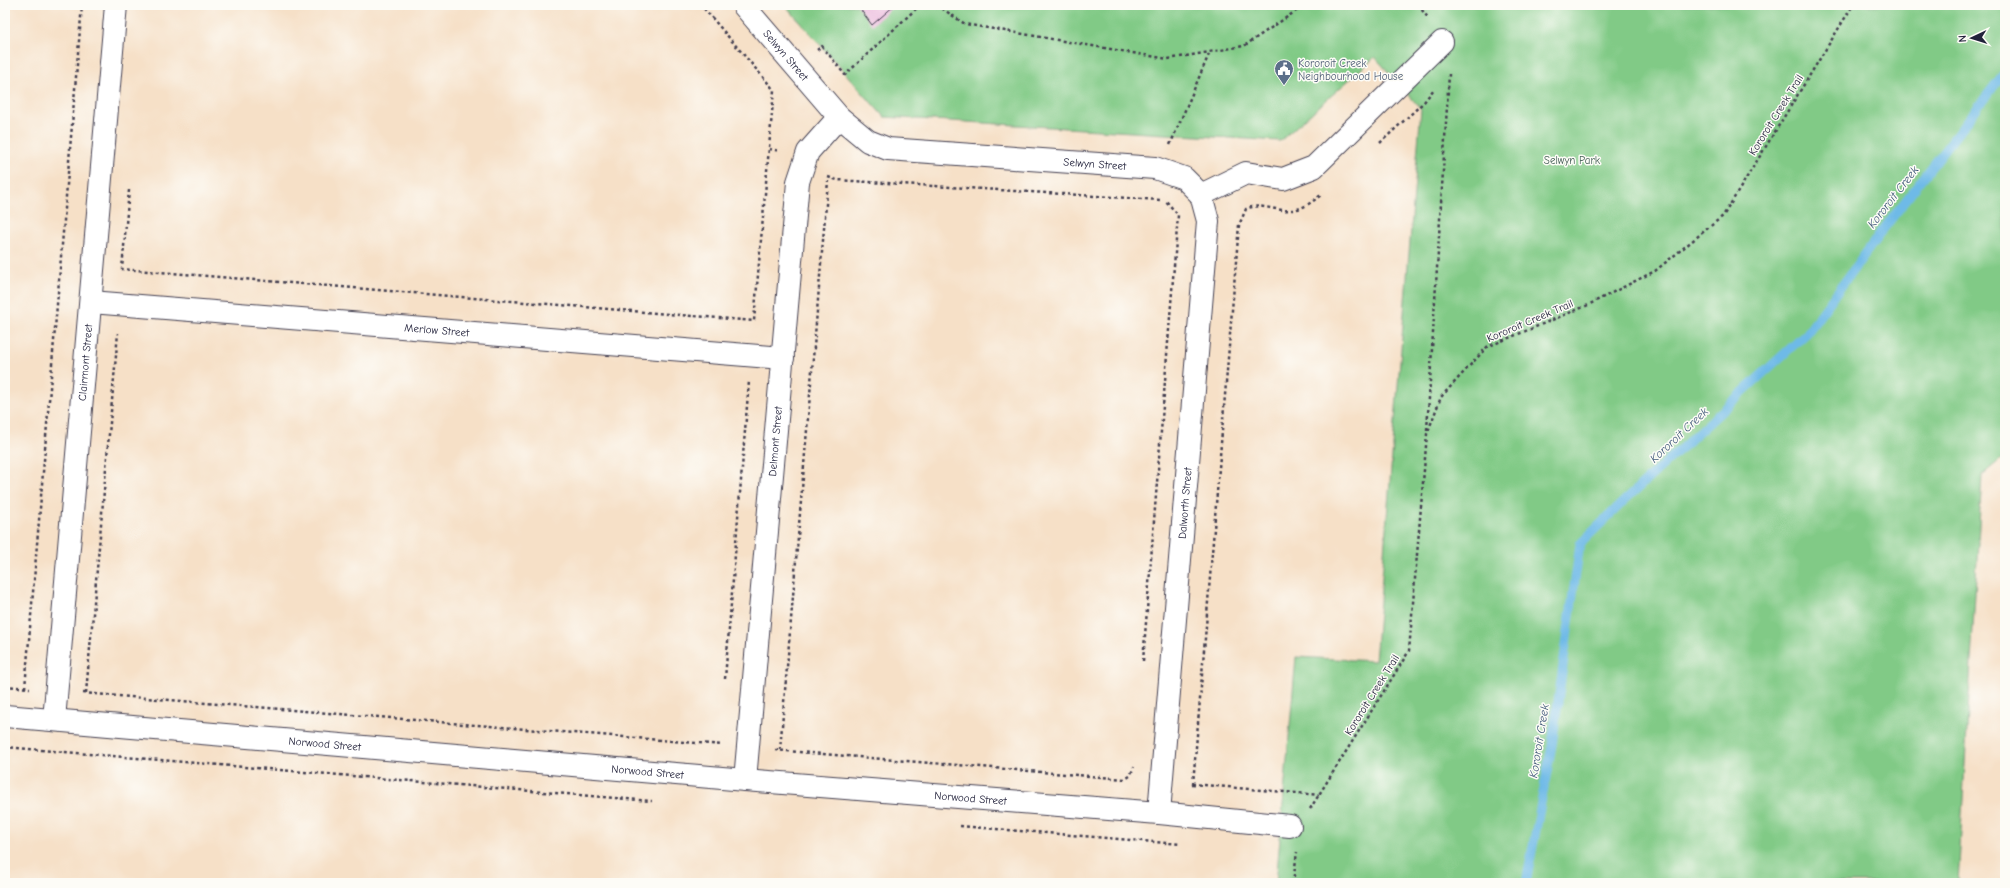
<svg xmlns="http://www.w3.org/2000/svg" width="2010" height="888" font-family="'Comic Neue',sans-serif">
	<rect width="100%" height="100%" fill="#fdfcf7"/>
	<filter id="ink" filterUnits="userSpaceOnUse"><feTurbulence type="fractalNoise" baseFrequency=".025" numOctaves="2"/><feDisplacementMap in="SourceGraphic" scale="8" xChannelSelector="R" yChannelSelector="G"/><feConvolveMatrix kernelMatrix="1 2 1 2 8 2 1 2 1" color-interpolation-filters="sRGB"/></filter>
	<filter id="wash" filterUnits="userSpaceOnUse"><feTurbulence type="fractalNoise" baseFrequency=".012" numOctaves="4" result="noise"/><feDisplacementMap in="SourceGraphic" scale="16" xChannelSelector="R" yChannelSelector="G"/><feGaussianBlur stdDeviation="0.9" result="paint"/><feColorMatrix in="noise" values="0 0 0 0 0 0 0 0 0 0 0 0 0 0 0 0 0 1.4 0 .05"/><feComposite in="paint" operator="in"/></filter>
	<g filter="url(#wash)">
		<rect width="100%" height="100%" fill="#f6e0c7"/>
		<path fill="#81ca86" stroke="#527660" d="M 785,5 L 2005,5 L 2005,456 L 1982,475 L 1958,883 L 1276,883 L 1296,657 L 1375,661 L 1421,109 L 1375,57 L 1280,141 L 884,117 Z"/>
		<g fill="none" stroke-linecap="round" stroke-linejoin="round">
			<path stroke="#6ebae7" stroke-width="9" d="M 1526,883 L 1552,745 L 1580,544 L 1625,500 L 1807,333 L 1882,231 L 2005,72"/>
		</g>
		<g id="blocks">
			<path fill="#e6a6d6" d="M 857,5 L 895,5 L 872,25 Z"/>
		</g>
	</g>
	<g filter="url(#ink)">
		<use href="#blocks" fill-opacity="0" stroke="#423e50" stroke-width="1"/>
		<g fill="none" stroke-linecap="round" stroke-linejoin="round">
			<defs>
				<g id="minor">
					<path id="s1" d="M 743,5 L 839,117 L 868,141 L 888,149 L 1155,168 L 1184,178 L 1201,195 L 1246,173 L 1283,179 L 1314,167 L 1442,42"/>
					<path id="s2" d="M 91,302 L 783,358"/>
					<path id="s3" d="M 5,716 L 745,780 L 1159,813 L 1290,826"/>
					<path id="s4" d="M 54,720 L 116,5"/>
					<path id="s5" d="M 745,780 L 798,182 L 808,152 L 839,117"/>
					<path id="s6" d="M 1159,813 L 1208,221 L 1201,195"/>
				</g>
			</defs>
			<use href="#minor" stroke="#423e50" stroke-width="24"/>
			<path stroke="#423e50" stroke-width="2.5" stroke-dasharray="3 3" stroke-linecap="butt" d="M 937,5 L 965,24 L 1168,59 L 1244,46 L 1305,5
				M 1418,5 L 1429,19
				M 817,50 L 822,46 L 845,75 L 920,5
				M 1380,143 L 1424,102 L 1434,89
				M 1170,145 L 1210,52
				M 769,149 L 780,151
				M 828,177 L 837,180 L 1160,200
				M 129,190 L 122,269 L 754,321 L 774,90 L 701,5
				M 1427,430 L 1449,74
				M 1143,661 L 1178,215 L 1166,201
				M 725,679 L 749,381
				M 5,686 L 30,688
				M 25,688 L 82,5
				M 83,693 L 722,745
				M 86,693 L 118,333
				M 5,747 L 652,801
				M 775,750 L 1125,779 L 1130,776 L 1134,767
				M 780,750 L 828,181
				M 1192,784 L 1319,795
				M 1193,784 L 1239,225 L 1246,209 C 1261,202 1276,212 1292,210 C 1303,209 1314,201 1322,194
				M 1310,809 L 1409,651 L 1427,434 L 1441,397 L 1487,347 L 1586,306 L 1655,271 L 1723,216 L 1853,5
				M 960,826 L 1180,844
				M 1293,883 L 1297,852"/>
			<use href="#minor" stroke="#fff" stroke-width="22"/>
		</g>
	</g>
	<defs>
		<symbol id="civic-pin" viewBox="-11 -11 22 30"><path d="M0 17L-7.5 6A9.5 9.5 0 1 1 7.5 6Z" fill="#5c6f8a" stroke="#fdfcf7"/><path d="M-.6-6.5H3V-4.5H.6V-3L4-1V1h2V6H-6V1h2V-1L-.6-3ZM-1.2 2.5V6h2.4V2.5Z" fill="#fff"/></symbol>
	</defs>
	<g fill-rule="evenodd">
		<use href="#civic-pin" x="1273" y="58" width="22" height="30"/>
	</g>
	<g text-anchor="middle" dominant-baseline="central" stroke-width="3" stroke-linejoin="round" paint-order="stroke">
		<g font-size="11" fill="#22223b" stroke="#fdfcf7">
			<text stroke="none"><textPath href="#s1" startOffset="66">Selwyn Street</textPath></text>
			<text transform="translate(1776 115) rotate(-58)">Kororoit Creek Trail</text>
			<text stroke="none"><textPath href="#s1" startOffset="414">Selwyn Street</textPath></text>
			<text transform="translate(1530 321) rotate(-23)">Kororoit Creek Trail</text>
			<text stroke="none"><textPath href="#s2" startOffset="347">Merlow Street</textPath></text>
			<text stroke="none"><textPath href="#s4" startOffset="359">Clairmont Street</textPath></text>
			<text stroke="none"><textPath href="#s5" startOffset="340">Delmont Street</textPath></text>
			<text stroke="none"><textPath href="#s6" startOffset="311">Dalworth Street</textPath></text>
			<text transform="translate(1372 695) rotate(-58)">Kororoit Creek Trail</text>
			<text stroke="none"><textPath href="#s3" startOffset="321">Norwood Street</textPath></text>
			<text stroke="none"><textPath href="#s3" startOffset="645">Norwood Street</textPath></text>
			<text stroke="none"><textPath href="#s3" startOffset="969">Norwood Street</textPath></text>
		</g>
		<g font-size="11" fill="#4e5e75" stroke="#fdfcf7" text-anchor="start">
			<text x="1298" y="63">Kororoit Creek<tspan x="1298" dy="13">Neighbourhood House</tspan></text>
		</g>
		<g font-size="11" fill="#435d55" stroke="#fdfcf7">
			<text x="1572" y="160">Selwyn Park</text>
		</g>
		<g font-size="12" font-style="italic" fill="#3d5777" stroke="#fdfcf7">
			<text transform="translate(1893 197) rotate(-52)">Kororoit Creek</text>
			<text transform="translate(1679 435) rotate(-43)">Kororoit Creek</text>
			<text transform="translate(1539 741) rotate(-81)">Kororoit Creek</text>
		</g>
	</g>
	<rect width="2010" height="888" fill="none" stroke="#fdfcf7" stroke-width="20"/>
	<g transform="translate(1972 38) rotate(266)" stroke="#fdfcf7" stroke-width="3" paint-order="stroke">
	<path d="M0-3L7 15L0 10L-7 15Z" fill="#22223b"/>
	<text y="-6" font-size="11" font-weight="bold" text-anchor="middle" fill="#22223b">N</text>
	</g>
</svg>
